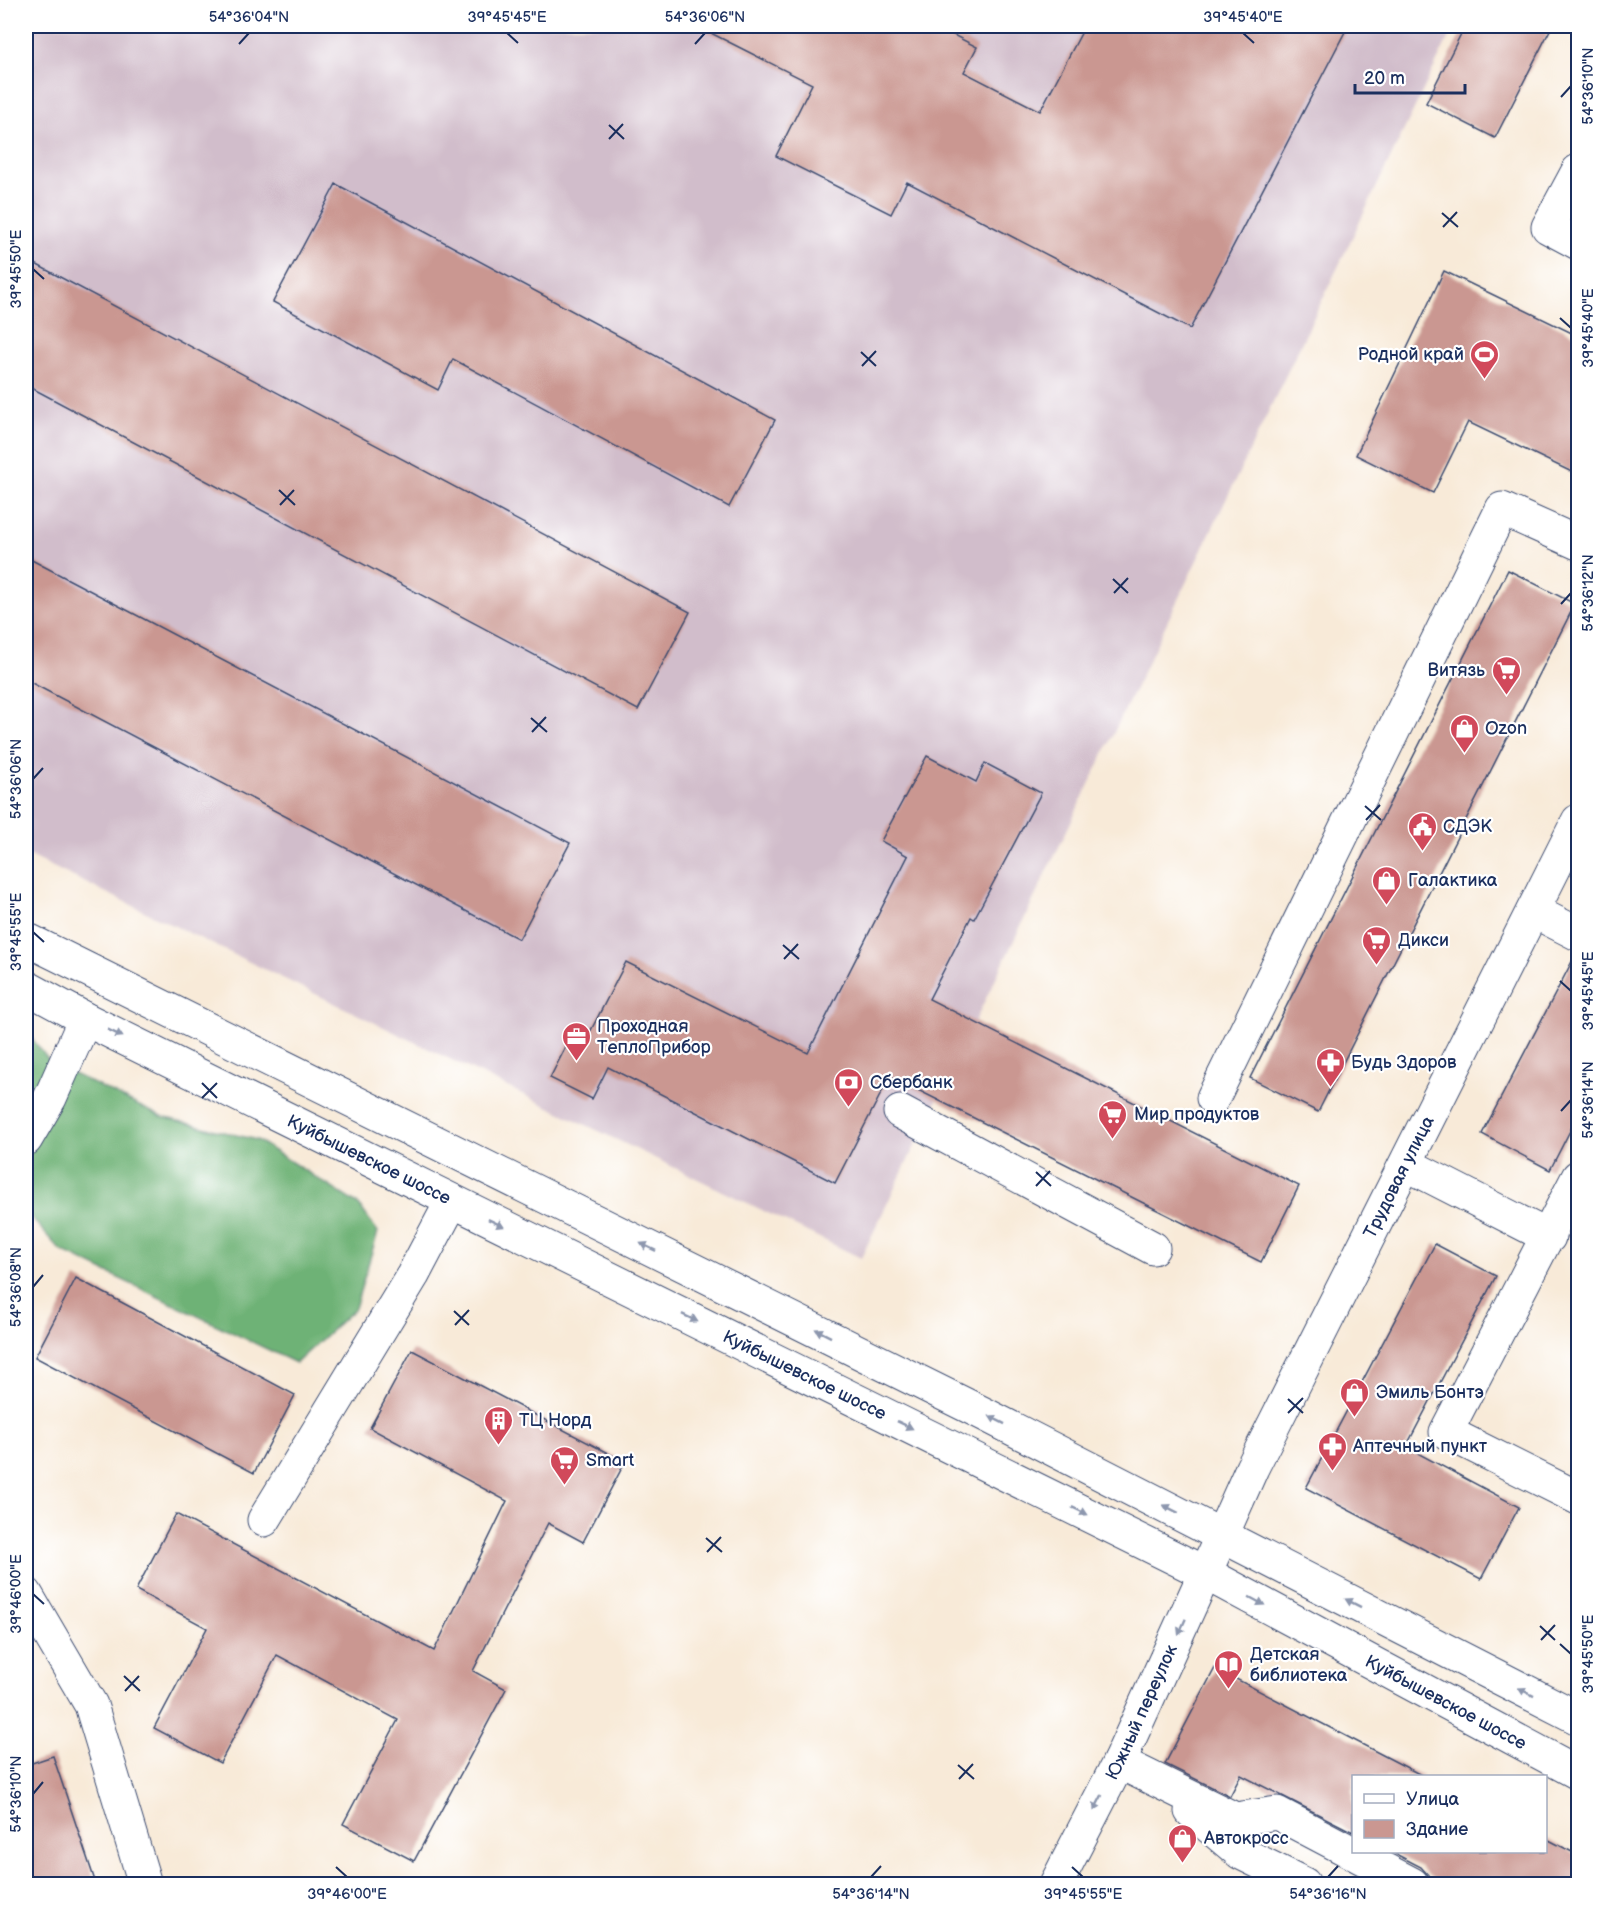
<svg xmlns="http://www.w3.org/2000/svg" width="1604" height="1910" font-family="'Balsamiq Sans',sans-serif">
	<rect width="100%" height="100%" fill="#fff"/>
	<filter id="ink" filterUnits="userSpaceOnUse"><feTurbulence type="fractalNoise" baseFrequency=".0167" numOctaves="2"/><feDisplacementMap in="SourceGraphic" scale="12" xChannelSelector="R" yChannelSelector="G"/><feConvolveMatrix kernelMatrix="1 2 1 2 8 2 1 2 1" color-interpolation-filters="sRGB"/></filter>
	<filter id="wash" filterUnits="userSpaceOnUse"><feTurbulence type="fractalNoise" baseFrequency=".008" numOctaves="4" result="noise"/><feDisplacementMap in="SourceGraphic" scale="24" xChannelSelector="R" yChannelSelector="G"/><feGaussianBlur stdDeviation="1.35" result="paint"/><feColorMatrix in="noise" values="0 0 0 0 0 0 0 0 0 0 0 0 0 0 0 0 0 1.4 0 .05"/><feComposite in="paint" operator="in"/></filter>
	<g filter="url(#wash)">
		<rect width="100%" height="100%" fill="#f8ead8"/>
		<path fill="#d1bdcb" d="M 26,26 L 1454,26 L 861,1258 L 26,854 Z"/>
		<path fill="#6eb276" stroke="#44706a" stroke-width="1.5" d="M 26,1031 L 51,1063 L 162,1117 L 257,1140 L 359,1205 L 378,1232 L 355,1308 L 296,1363 L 60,1250 L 26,1212 Z"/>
		<g id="blocks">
			<path fill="#ca9791" d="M 697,26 L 936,26 L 977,47 L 964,72 L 1040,111 L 1085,26 L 1348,26 L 1190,329 L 907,182 L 891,214 L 776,156 L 812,84 Z
				M 1465,26 L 1552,26 L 1495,138 L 1426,103 Z
				M 336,184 L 775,420 L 729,507 L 453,359 L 438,390 L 273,302 Z
				M 26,259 L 690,612 L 638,710 L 26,385 Z
				M 1444,271 L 1578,336 L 1578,475 L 1468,422 L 1433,493 L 1356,455 Z
				M 26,557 L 570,843 L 519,939 L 26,680 Z
				M 1508,570 L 1575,604 L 1318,1112 L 1250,1078 Z
				M 927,756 L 976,782 L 985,763 L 1041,793 L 974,919 L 971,917 L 929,999 L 1299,1186 L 1261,1262 L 890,1076 L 835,1183 L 608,1067 L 592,1099 L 550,1078 L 575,1029 L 588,1036 L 626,962 L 808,1053 L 908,856 L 881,841 Z
				M 1577,952 L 1578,1115 L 1550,1170 L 1482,1134 Z
				M 1435,1244 L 1496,1276 L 1406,1447 L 1519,1507 L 1481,1579 L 1306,1488 Z
				M 76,1278 L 295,1395 L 254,1473 L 35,1357 Z
				M 412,1350 L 625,1462 L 583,1542 L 548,1523 L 473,1671 L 506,1689 L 414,1861 L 343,1824 L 398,1720 L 277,1655 L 220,1763 L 154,1728 L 207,1628 L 136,1590 L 176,1514 L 434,1651 L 507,1501 L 370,1428 Z
				M 1215,1668 L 1423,1776 L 1353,1776 L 1353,1832 L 1241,1775 L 1230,1796 L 1165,1764 Z
				M 53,1756 L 96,1884 L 26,1884 L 26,1765 Z
				M 1545,1838 L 1578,1855 L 1578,1884 L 1445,1884 L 1429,1876 L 1421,1867 L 1390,1851 L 1545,1851 Z"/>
		</g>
	</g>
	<g filter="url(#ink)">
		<use href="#blocks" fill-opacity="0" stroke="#3c4b70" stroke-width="1.5"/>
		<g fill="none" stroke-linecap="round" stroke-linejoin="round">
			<defs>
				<g id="minor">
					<path d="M 1578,171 L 1548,227 L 1578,243"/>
					<path d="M 1533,911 L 1578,934"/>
					<path d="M 1213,1098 L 1502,509 L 1578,543"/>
					<path d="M 900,1112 L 1153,1248"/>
					<path d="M 26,1139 L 50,1098 L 85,1019"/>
					<path d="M 1406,1164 L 1549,1237"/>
					<path d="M 1578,1177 L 1446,1432 L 1578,1498"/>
					<path d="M 264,1520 L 413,1275 L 452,1201"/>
					<path id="s1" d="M 1205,1573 L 1252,1468 L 1578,821"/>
					<path d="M 26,1594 L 91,1705 L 145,1884"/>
					<path d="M 1119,1762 L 1235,1819 L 1277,1813 L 1412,1884"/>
					<path d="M 1191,1811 L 1241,1853 L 1304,1884"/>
				</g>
				<g id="major">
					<path d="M 26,939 L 984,1414 L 1578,1718"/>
					<path id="s2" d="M 26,987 L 85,1019 L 1205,1573 L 1578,1773"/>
					<path id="s3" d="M 1056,1884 L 1119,1762 L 1205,1573"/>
				</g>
			</defs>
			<use href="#minor" stroke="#3c4b70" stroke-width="35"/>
			<use href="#major" stroke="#3c4b70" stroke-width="35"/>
			<use href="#minor" stroke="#fff" stroke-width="33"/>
			<use href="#major" stroke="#fff" stroke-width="33"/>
		</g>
		<defs><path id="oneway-solid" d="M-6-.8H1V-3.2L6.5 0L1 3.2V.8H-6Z" transform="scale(1.5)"/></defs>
		<g fill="#8d97ae">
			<use href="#oneway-solid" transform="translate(115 1033) rotate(26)"/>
			<use href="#oneway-solid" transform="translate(496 1223) rotate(26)"/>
			<use href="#oneway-solid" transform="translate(648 1247) rotate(-154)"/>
			<use href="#oneway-solid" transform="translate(690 1318) rotate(26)"/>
			<use href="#oneway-solid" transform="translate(823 1333) rotate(-153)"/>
			<use href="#oneway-solid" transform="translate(997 1420) rotate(-153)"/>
			<use href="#oneway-solid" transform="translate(905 1425) rotate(26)"/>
			<use href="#oneway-solid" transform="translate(1171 1509) rotate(-153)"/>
			<use href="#oneway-solid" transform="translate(1080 1511) rotate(26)"/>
			<use href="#oneway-solid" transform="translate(1257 1601) rotate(28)"/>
			<use href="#oneway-solid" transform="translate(1353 1603) rotate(-153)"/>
			<use href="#oneway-solid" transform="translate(1182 1627) rotate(114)"/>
			<use href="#oneway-solid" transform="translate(1526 1692) rotate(-153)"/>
			<use href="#oneway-solid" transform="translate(1098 1803) rotate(118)"/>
		</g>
	</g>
	<path fill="none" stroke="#1b2f5e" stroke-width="2" d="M 507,33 L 518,43M 1243,33 L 1254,43M 239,44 L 249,33M 695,44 L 705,33M 1561,97 L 1571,86M 609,125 L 624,139M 609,139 L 623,124M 1442,213 L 1458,227M 1443,227 L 1457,212M 33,269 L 44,279M 1560,318 L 1571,328M 861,352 L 876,366M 862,366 L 876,351M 279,490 L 295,505M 280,505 L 294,490M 1113,579 L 1128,593M 1114,593 L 1128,578M 1561,604 L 1571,593M 531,718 L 547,732M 532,732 L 546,717M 33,779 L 43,768M 1365,806 L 1381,820M 1366,820 L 1380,805M 33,932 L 44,942M 783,945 L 799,959M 784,959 L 798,944M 1560,981 L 1571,991M 202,1083 L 217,1098M 202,1098 L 217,1083M 1561,1111 L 1571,1100M 1036,1172 L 1051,1186M 1036,1186 L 1050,1171M 33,1287 L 43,1275M 454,1311 L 469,1325M 455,1325 L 469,1310M 1288,1399 L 1303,1413M 1288,1413 L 1303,1398M 706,1538 L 722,1552M 707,1552 L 721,1537M 33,1594 L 44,1604M 1540,1626 L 1555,1640M 1541,1640 L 1555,1625M 1560,1644 L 1571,1654M 124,1676 L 140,1691M 125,1691 L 139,1676M 958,1765 L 974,1779M 959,1779 L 973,1764M 33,1794 L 43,1782M 336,1867 L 347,1877M 1072,1867 L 1083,1877M 871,1877 L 881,1866M 1328,1877 L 1338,1866"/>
	<defs>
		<symbol id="stadium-pin" viewBox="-11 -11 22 30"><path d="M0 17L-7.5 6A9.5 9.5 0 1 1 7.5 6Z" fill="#d1495b" stroke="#fff"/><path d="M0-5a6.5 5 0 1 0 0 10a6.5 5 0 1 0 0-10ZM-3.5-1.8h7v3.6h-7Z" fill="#fff"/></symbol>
		<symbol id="supermarket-pin" viewBox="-11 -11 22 30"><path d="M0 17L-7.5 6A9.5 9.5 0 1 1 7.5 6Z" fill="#d1495b" stroke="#fff"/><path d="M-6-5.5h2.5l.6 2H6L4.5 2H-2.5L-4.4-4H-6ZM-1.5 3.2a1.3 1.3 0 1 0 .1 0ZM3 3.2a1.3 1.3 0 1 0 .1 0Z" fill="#fff"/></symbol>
		<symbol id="shop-pin" viewBox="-11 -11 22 30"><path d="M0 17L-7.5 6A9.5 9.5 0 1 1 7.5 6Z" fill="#d1495b" stroke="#fff"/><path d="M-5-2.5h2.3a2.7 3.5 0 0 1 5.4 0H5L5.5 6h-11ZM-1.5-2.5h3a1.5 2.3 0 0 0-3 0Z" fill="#fff"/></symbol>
		<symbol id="civic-pin" viewBox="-11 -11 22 30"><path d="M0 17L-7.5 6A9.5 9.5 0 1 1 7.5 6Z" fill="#d1495b" stroke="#fff"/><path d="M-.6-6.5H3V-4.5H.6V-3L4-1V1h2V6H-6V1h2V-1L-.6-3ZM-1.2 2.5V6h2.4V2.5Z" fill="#fff"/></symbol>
		<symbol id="office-pin" viewBox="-11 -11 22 30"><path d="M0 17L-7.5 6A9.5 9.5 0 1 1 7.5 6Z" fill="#d1495b" stroke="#fff"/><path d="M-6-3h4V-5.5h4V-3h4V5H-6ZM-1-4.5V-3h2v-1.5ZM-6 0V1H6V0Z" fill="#fff"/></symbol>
		<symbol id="pharmacy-pin" viewBox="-11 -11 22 30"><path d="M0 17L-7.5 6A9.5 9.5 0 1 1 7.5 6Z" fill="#d1495b" stroke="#fff"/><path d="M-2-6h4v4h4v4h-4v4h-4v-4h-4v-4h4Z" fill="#fff"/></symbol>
		<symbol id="bank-pin" viewBox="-11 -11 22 30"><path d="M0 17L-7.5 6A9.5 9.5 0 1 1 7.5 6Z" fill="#d1495b" stroke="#fff"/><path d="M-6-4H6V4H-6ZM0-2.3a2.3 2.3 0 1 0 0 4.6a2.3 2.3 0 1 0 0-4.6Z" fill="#fff"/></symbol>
		<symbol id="building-pin" viewBox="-11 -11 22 30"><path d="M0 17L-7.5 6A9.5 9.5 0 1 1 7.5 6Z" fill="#d1495b" stroke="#fff"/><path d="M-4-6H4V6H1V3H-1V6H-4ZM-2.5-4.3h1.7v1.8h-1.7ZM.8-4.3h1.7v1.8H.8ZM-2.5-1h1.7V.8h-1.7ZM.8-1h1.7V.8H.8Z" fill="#fff"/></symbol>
		<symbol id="library-pin" viewBox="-11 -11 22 30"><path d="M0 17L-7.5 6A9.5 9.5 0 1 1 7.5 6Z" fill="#d1495b" stroke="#fff"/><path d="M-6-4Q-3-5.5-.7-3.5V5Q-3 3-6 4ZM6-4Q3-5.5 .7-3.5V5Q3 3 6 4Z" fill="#fff"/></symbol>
	</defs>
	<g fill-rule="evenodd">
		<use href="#stadium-pin" x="1468" y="338" width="33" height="45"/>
		<use href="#supermarket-pin" x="1490" y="654" width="33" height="45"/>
		<use href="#shop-pin" x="1448" y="712" width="33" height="45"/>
		<use href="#civic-pin" x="1406" y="810" width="33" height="45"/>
		<use href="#shop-pin" x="1370" y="864" width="33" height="45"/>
		<use href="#supermarket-pin" x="1360" y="924" width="33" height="45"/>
		<use href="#office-pin" x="560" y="1020" width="33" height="45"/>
		<use href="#pharmacy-pin" x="1314" y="1046" width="33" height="45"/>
		<use href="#bank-pin" x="832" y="1066" width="33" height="45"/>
		<use href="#supermarket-pin" x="1096" y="1098" width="33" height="45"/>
		<use href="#shop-pin" x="1338" y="1376" width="33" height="45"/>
		<use href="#building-pin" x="482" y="1404" width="33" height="45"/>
		<use href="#pharmacy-pin" x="1316" y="1430" width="33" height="45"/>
		<use href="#supermarket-pin" x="548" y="1444" width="33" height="45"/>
		<use href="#library-pin" x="1212" y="1648" width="33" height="45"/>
		<use href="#shop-pin" x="1166" y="1822" width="33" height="45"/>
	</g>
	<g text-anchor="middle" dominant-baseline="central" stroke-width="4.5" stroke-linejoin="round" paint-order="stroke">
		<g font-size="18" fill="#1b2f5e" stroke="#fff" text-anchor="start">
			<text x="1464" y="354" text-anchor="end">Родной край</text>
			<text x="1485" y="670" text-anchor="end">Витязь</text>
			<text x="1485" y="728">Ozon</text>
			<text x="1443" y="826">СДЭК</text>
			<text x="1408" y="880">Галактика</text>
			<text x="1398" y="940">Дикси</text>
			<text x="597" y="1026">Проходная<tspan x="597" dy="21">ТеплоПрибор</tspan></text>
			<text x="1351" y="1062">Будь Здоров</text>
			<text x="870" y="1082">Сбербанк</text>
			<text x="1134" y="1114">Мир продуктов</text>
			<text x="1376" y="1392">Эмиль Бонтэ</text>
			<text x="519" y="1420">ТЦ Норд</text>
			<text x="1353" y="1446">Аптечный пункт</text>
			<text x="586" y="1460">Smart</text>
			<text x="1250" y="1654">Детская<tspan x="1250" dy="21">библиотека</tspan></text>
			<text x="1204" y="1838">Автокросс</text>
		</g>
		<g font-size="18" fill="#1b2f5e" stroke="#fff">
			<text stroke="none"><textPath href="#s2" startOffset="384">Куйбышевское шоссе</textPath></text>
			<text stroke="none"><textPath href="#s1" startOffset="441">Трудовая улица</textPath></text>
			<text stroke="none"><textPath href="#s2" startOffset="870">Куйбышевское шоссе</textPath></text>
			<text stroke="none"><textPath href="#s2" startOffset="1590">Куйбышевское шоссе</textPath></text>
			<text stroke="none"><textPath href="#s3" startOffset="192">Южный переулок</textPath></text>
		</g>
	</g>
	<rect width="1604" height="1910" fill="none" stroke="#fff" stroke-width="66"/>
	<rect x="1352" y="1775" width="195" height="78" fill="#ffffff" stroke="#a4acbf" stroke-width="1.5"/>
	<rect x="1364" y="1794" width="30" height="9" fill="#ffffff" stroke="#a4acbf" stroke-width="1.5"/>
	<text x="1406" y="1805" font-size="18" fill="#1b2f5e">Улица</text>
	<rect x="1364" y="1820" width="30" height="18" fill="#ca9791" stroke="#a4acbf" stroke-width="1.5"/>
	<text x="1406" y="1835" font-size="18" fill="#1b2f5e">Здание</text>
	<path d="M1355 84v9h110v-9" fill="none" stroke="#1b2f5e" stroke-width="3"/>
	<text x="1364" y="84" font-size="18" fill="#1b2f5e" stroke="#ffffff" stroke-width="4.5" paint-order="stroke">20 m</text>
	<rect x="33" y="33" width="1538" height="1844" fill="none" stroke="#1b2f5e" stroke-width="2"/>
	<g font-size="15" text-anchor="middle" fill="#1b2f5e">
		<text x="249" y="22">54°36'04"N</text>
		<text x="507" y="22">39°45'45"E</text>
		<text x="705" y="22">54°36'06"N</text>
		<text x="1243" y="22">39°45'40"E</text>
		<text transform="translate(1588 86) rotate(-90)" y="5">54°36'10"N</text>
		<text transform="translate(16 269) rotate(-90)" y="5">39°45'50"E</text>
		<text transform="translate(1588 328) rotate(-90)" y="5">39°45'40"E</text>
		<text transform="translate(1588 593) rotate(-90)" y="5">54°36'12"N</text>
		<text transform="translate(16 779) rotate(-90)" y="5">54°36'06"N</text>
		<text transform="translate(16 932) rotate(-90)" y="5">39°45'55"E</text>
		<text transform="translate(1588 991) rotate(-90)" y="5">39°45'45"E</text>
		<text transform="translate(1588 1100) rotate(-90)" y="5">54°36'14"N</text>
		<text transform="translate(16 1287) rotate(-90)" y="5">54°36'08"N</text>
		<text transform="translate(16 1594) rotate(-90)" y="5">39°46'00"E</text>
		<text transform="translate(1588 1654) rotate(-90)" y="5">39°45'50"E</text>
		<text transform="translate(16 1794) rotate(-90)" y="5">54°36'10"N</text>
		<text x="347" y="1899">39°46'00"E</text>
		<text x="871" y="1899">54°36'14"N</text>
		<text x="1083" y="1899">39°45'55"E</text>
		<text x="1328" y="1899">54°36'16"N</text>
	</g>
</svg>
